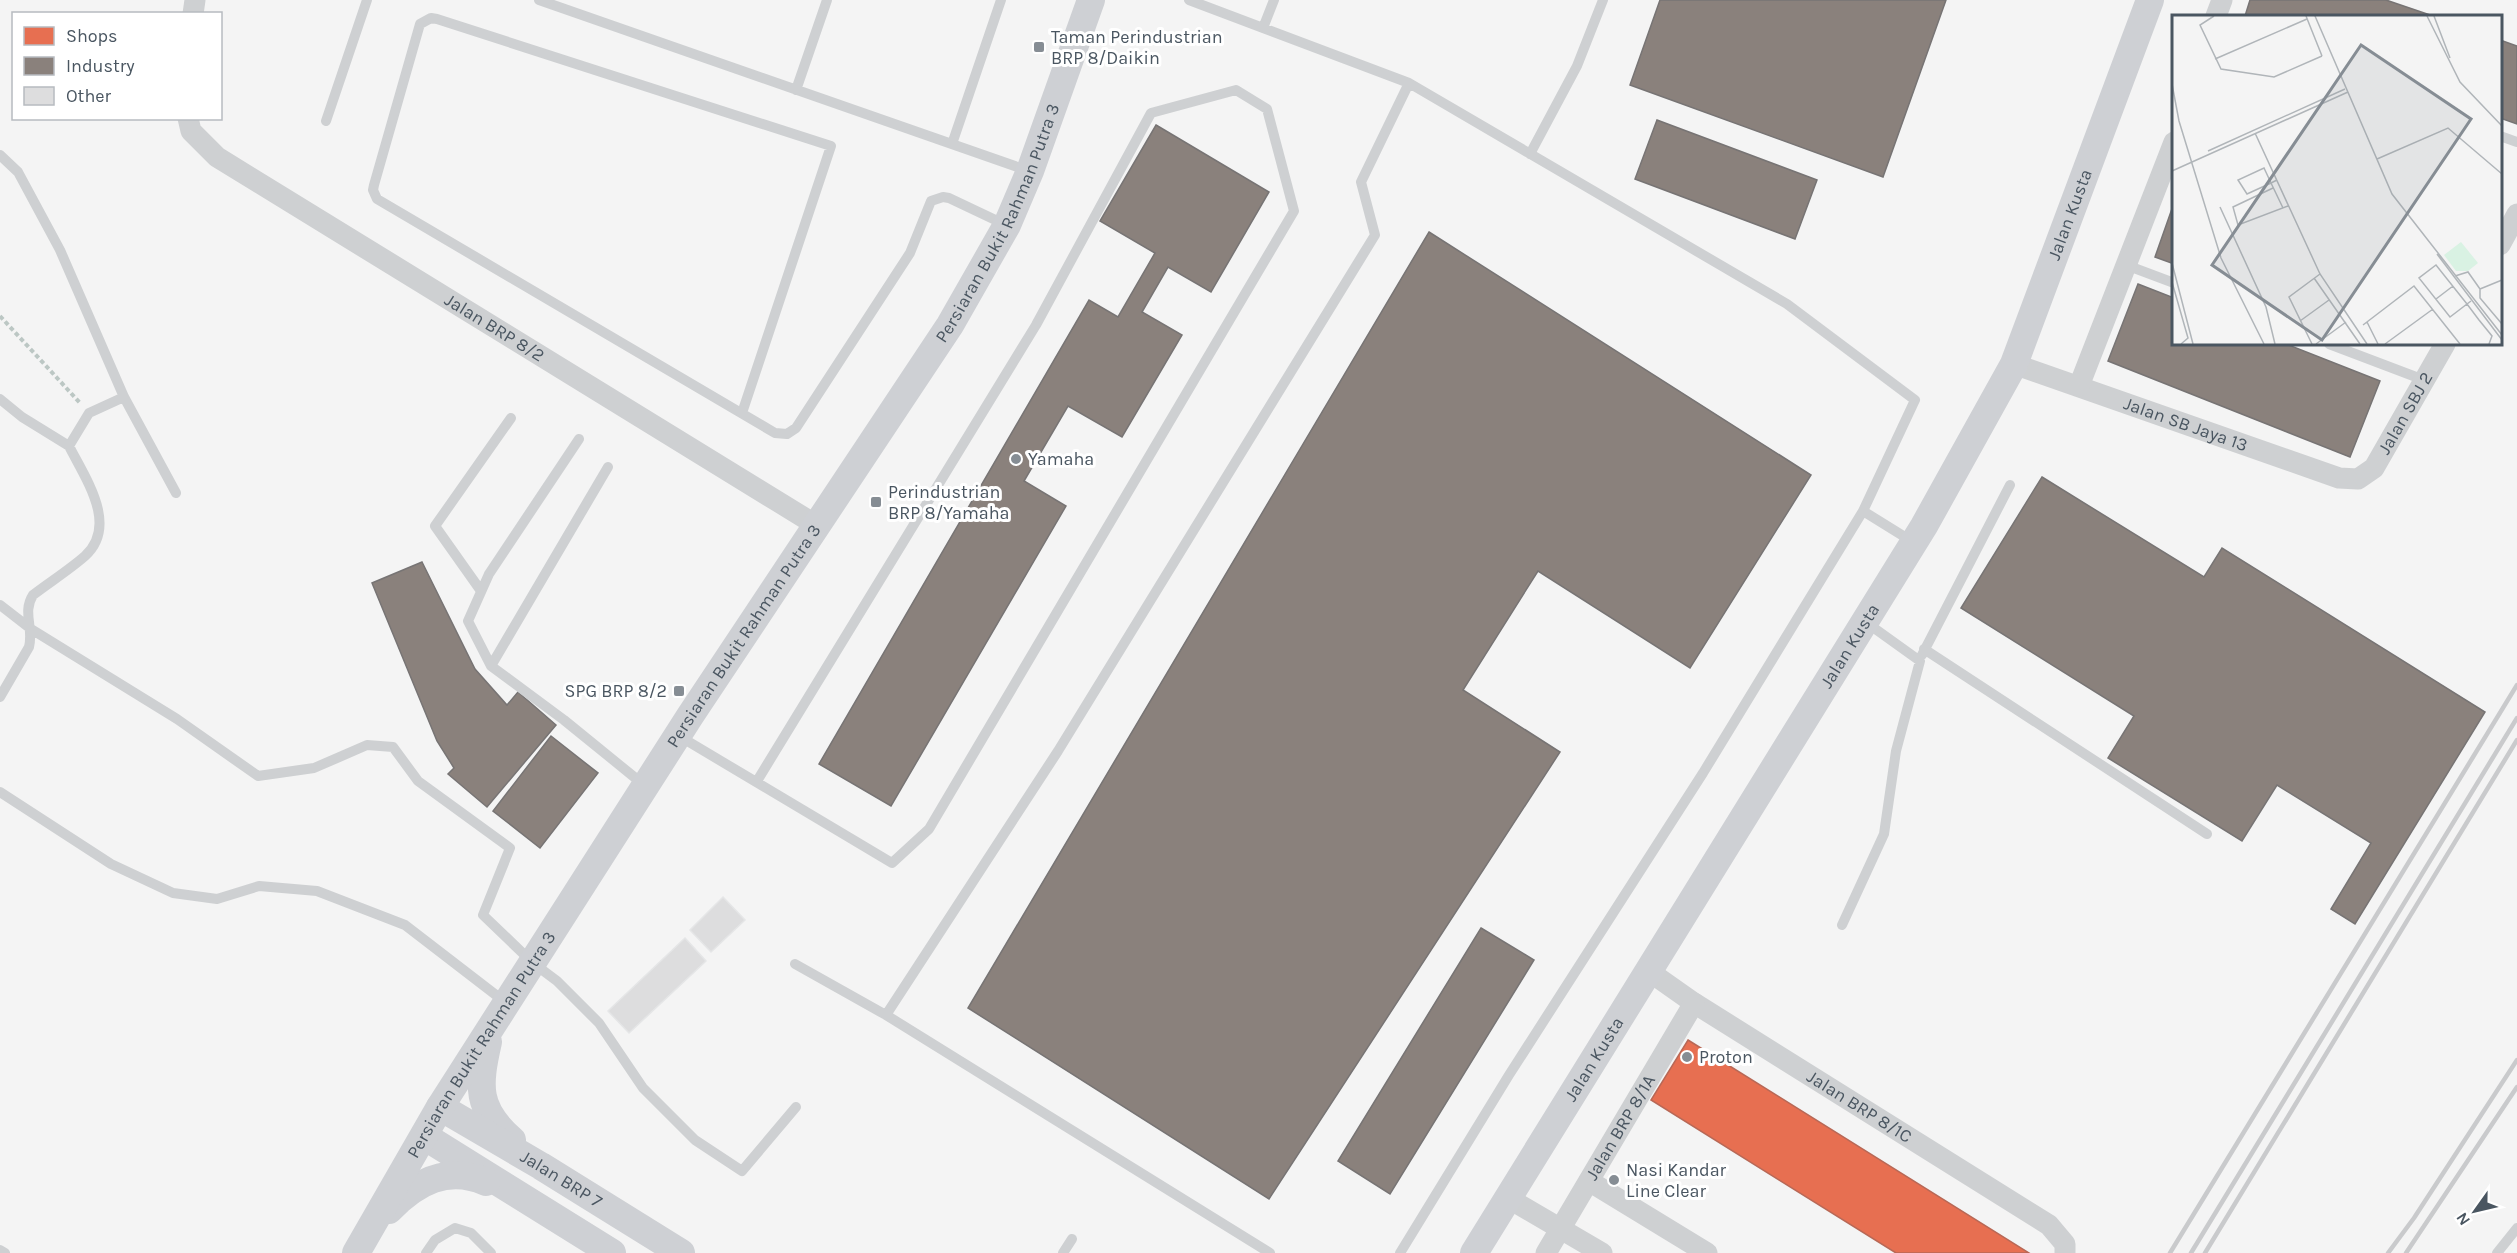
<svg xmlns="http://www.w3.org/2000/svg" width="2517" height="1253" font-family="Karla,sans-serif">
	<rect width="100%" height="100%" fill="#f4f4f4"/>
	<path fill="#e76f51" stroke="#b86856" stroke-width="1.5" d="M 1688,1040 L 2029,1253 L 1896,1253 L 1651,1100 Z"/>
	<path fill="#8a817c" stroke="#777474" stroke-width="1.5" d="M 1660,0 L 1946,0 L 1883,177 L 1630,85 Z
		M 2250,0 L 2386,0 L 2433,16 L 2245,16 Z
		M 2500,40 L 2517,46 L 2517,124 L 2500,118 Z
		M 1657,120 L 1817,180 L 1795,239 L 1635,179 Z
		M 1156,125 L 1269,192 L 1211,292 L 1168,267 L 1142,312 L 1182,335 L 1122,437 L 1068,406 L 1024,481 L 1066,506 L 891,806 L 819,764 L 1089,300 L 1118,317 L 1155,253 L 1100,221 Z
		M 2174,203 L 2174,264 L 2155,257 Z
		M 1429,232 L 1811,475 L 1690,668 L 1538,571 L 1463,690 L 1560,752 L 1269,1199 L 968,1008 Z
		M 2138,284 L 2174,298 L 2174,344 L 2286,344 L 2380,381 L 2350,457 L 2108,361 Z
		M 2042,477 L 2204,577 L 2222,548 L 2485,712 L 2355,924 L 2331,909 L 2371,843 L 2277,785 L 2242,841 L 2108,758 L 2134,716 L 1961,608 Z
		M 422,562 L 475,669 L 507,705 L 518,692 L 556,725 L 487,807 L 448,774 L 454,768 L 437,741 L 372,583 Z
		M 551,736 L 598,773 L 540,848 L 493,811 Z
		M 1481,928 L 1534,960 L 1390,1194 L 1338,1161 Z"/>
	<path fill="#ddddde" stroke="#e5e6e7" stroke-width="1.5" d="M 723,897 L 745,920 L 711,952 L 690,930 Z
		M 685,938 L 706,961 L 629,1033 L 608,1011 Z"/>
	<g fill="none" stroke-linecap="round" stroke-linejoin="round">
		<path stroke="#bcc7c4" stroke-width="4" stroke-dasharray="4.5 3" stroke-linecap="butt" d="M 0,316 L 81,404"/>
		<path stroke="#ced0d2" stroke-width="10" d="M 539,0 L 1029,171
			M 1189,0 L 1409,83 L 1787,304 L 1915,400 L 1863,511 L 1913,542
			M 1263,28 L 1274,0
			M 796,90 L 827,0
			M 326,121 L 367,0
			M 2500,136 L 2517,142
			M 952,144 L 1001,0
			M 1530,154 L 1577,66 L 1603,0
			M 0,155 L 18,172 L 60,250 L 124,397 L 176,493
			M 2126,265 L 2174,283
			M 2329,344 L 2424,380
			M 0,399 L 22,417 L 69,446
			M 742,413 L 831,146 L 437,19 L 431,18 L 420,24 L 374,185 L 373,190 L 377,199 L 775,433 L 787,434 L 796,428 L 910,253 L 931,201 L 943,197 L 949,198 L 1006,225
			M 579,439 L 489,574 L 468,621 L 491,666 L 564,720 L 644,785
			M 481,591 L 435,526 L 511,418
			M 0,605 L 31,629 L 177,719 L 258,776 L 314,768 L 367,745 L 393,747 L 418,781 L 510,848 L 483,915 L 533,963 L 557,981 L 599,1023 L 643,1088 L 695,1140 L 742,1171 L 796,1107
			M 1924,649 L 2207,834
			M 1922,655 L 2010,485
			M 491,666 L 608,467
			M 0,697 L 29,647 C 34,628 22,612 33,595 C 50,582 69,570 85,556 C 119,525 85,478 69,446 L 89,413 L 124,397
			M 679,736 L 892,863 L 929,829 L 1294,211 L 1267,109 L 1236,90 L 1151,113 L 1036,325 L 757,781
			M 0,792 L 111,864 L 173,893 L 217,899 L 259,886 L 317,891 L 405,925 L 505,1002
			M 1842,925 L 1884,834 L 1896,751 L 1920,661 L 1867,623
			M 795,964 L 886,1015 L 1270,1253
			M 886,1015 L 1058,751 L 1375,235 L 1361,182 L 1409,83
			M 0,1250 L 5,1253
			M 426,1253 L 435,1240 L 455,1228 L 471,1233 L 491,1253
			M 1063,1253 L 1072,1239
			M 1400,1253 L 1509,1075 L 1703,773 L 1863,511
			M 2497,1253 L 2517,1228"/>
		<g stroke="#ced0d2" stroke-width="21">
			<path d="M 193,14 L 195,0"/>
			<path d="M 2216,16 L 2222,0"/>
			<path id="s1" d="M 188,118 L 191,131 L 217,157 L 816,525"/>
			<path d="M 2500,245 L 2517,214"/>
			<path id="s2" d="M 2014,364 L 2339,478 L 2358,479 L 2374,468 L 2445,344"/>
			<path d="M 2079,386 L 2174,142"/>
			<path id="s3" d="M 1650,972 L 1694,1003 L 2049,1225 L 2065,1244 L 2065,1253"/>
			<path d="M 1589,1181 L 1707,1253"/>
			<path d="M 1508,1198 L 1602,1253"/>
			<path id="s4" d="M 1546,1253 L 1694,1003"/>
		</g>
		<g stroke="#ced0d4" stroke-width="28">
			<path d="M 488,1042 C 478,1086 476,1109 512,1140"/>
			<path id="s5" d="M 440,1107 L 541,1166 L 681,1253"/>
			<path d="M 424,1136 L 612,1253"/>
			<path d="M 389,1210 C 416,1182 448,1165 486,1182"/>
			<path id="s6" d="M 356,1253 L 440,1107 L 690,716 L 950,325 L 1007,225 L 1030,171 L 1091,0"/>
			<path id="s7" d="M 1474,1253 L 1924,526 L 2014,364 L 2150,0"/>
		</g>
		<path stroke="#c9cacc" stroke-width="4.5" d="M 2170,1253 L 2517,685
			M 2191,1253 L 2517,718
			M 2205,1253 L 2517,740
			M 2388,1253 L 2414,1218 L 2517,1060
			M 2406,1253 L 2517,1087"/>
	</g>
	<g fill="#868d94" stroke="#fff" stroke-width="2">
		<rect x="1033" y="41" width="12" height="12" rx="3"/>
		<circle cx="1016" cy="459" r="6"/>
		<rect x="870" y="496" width="12" height="12" rx="3"/>
		<rect x="673" y="685" width="12" height="12" rx="3"/>
		<circle cx="1687" cy="1057" r="6"/>
		<circle cx="1614" cy="1180" r="6"/>
	</g>
	<g text-anchor="middle" dominant-baseline="central" stroke-width="6" stroke-linejoin="round" paint-order="stroke">
		<g font-size="18" fill="#4a5661" stroke="#fff" text-anchor="start">
			<text x="1051" y="37">Taman Perindustrian<tspan x="1051" dy="21">BRP 8/Daikin</tspan></text>
			<text x="1028" y="459">Yamaha</text>
			<text x="888" y="492">Perindustrian<tspan x="888" dy="21">BRP 8/Yamaha</tspan></text>
			<text x="667" y="691" text-anchor="end">SPG BRP 8/2</text>
			<text x="1699" y="1057">Proton</text>
			<text x="1626" y="1170">Nasi Kandar<tspan x="1626" dy="21">Line Clear</tspan></text>
		</g>
		<g font-size="18" fill="#4a5661" stroke="#fff">
			<text stroke="none"><textPath href="#s7" startOffset="1200">Jalan Kusta</textPath></text>
			<text stroke="none"><textPath href="#s6" startOffset="1215">Persiaran Bukit Rahman Putra 3</textPath></text>
			<text stroke="none"><textPath href="#s1" startOffset="376">Jalan BRP 8/2</textPath></text>
			<text stroke="none"><textPath href="#s2" startOffset="446">Jalan SBJ 2</textPath></text>
			<text stroke="none"><textPath href="#s2" startOffset="182">Jalan SB Jaya 13</textPath></text>
			<text stroke="none"><textPath href="#s6" startOffset="729">Persiaran Bukit Rahman Putra 3</textPath></text>
			<text stroke="none"><textPath href="#s7" startOffset="714">Jalan Kusta</textPath></text>
			<text stroke="none"><textPath href="#s6" startOffset="243">Persiaran Bukit Rahman Putra 3</textPath></text>
			<text stroke="none"><textPath href="#s7" startOffset="228">Jalan Kusta</textPath></text>
			<text stroke="none"><textPath href="#s3" startOffset="249">Jalan BRP 8/1C</textPath></text>
			<text stroke="none"><textPath href="#s4" startOffset="146">Jalan BRP 8/1A</textPath></text>
			<text stroke="none"><textPath href="#s5" startOffset="141">Jalan BRP 7</textPath></text>
		</g>
	</g>
	<g transform="translate(2172 15)">
		<rect width="330" height="330" fill="#f4f4f4"/>
		<path d="M 289,227 L 306,248 L 296,256 L 284,256 L 272,240 Z" fill="#d9f2e3"/>
		<path fill="none" stroke="#b0b5b9" stroke-width="1.5" d="M 42,1 L 28,10 L 49,54 L 102,62 L 150,41M 134,1 L 150,41M 143,1 L 220,179 L 330,320M 255,1 L 288,67 L 330,111M 262,1 L 278,43M 43,44 L 135,4M 0,69 L 7,106 L 49,243 L 92,329M 83,118 L 148,259 L 195,329M 36,136 L 173,74M 205,144 L 276,113 L 330,159M 0,156 L 176,77M 105,165 L 99,168 L 75,179 L 66,165 L 92,153 L 99,168 L 111,193M 101,173 L 61,192 L 66,210 L 116,191M 48,192 L 94,292 L 103,329M 265,239 L 330,325M 0,248 L 21,329M 283,261 L 296,257 L 308,274M 142,263 L 188,329M 0,267 L 16,323 L 9,329M 308,274 L 308,283 L 330,309M 308,274 L 330,265M 264,284 L 281,271M 299,286 L 295,289 L 278,302 L 247,263 L 264,250 L 295,289 L 307,305 L 320,321 L 317,329M 128,306 L 157,285M 195,307 L 206,329M 191,310 L 242,271 L 288,329M 140,329 L 117,282 L 148,259M 144,329 L 174,307M 213,329 L 261,294"/>
		<path fill="#868d94" fill-opacity="0.15" stroke="#868d94" stroke-width="3" d="M 189,30 L 299,104 L 150,325 L 40,250 Z"/>
		<rect width="330" height="330" fill="none" stroke="#4a5661" stroke-width="3"/>
	</g>
	<rect x="12" y="12" width="210" height="108" fill="#ffffff" stroke="#b7bbc0" stroke-width="1.5"/>
	<rect x="24" y="27" width="30" height="18" fill="#e76f51" stroke="#b7bbc0" stroke-width="1.5"/>
	<text x="66" y="42" font-size="18" fill="#4a5661">Shops</text>
	<rect x="24" y="57" width="30" height="18" fill="#8a817c" stroke="#b7bbc0" stroke-width="1.5"/>
	<text x="66" y="72" font-size="18" fill="#4a5661">Industry</text>
	<rect x="24" y="87" width="30" height="18" fill="#ddddde" stroke="#b7bbc0" stroke-width="1.5"/>
	<text x="66" y="102" font-size="18" fill="#4a5661">Other</text>
	<g transform="translate(2475 1211) rotate(236)" stroke="#ffffff" stroke-width="4.5" paint-order="stroke">
	<path d="M0-4.5L10 22L0 15L-10 22Z" fill="#4a5661"/>
	<text y="-9" font-size="16" font-weight="bold" text-anchor="middle" fill="#4a5661">N</text>
	</g>
</svg>
